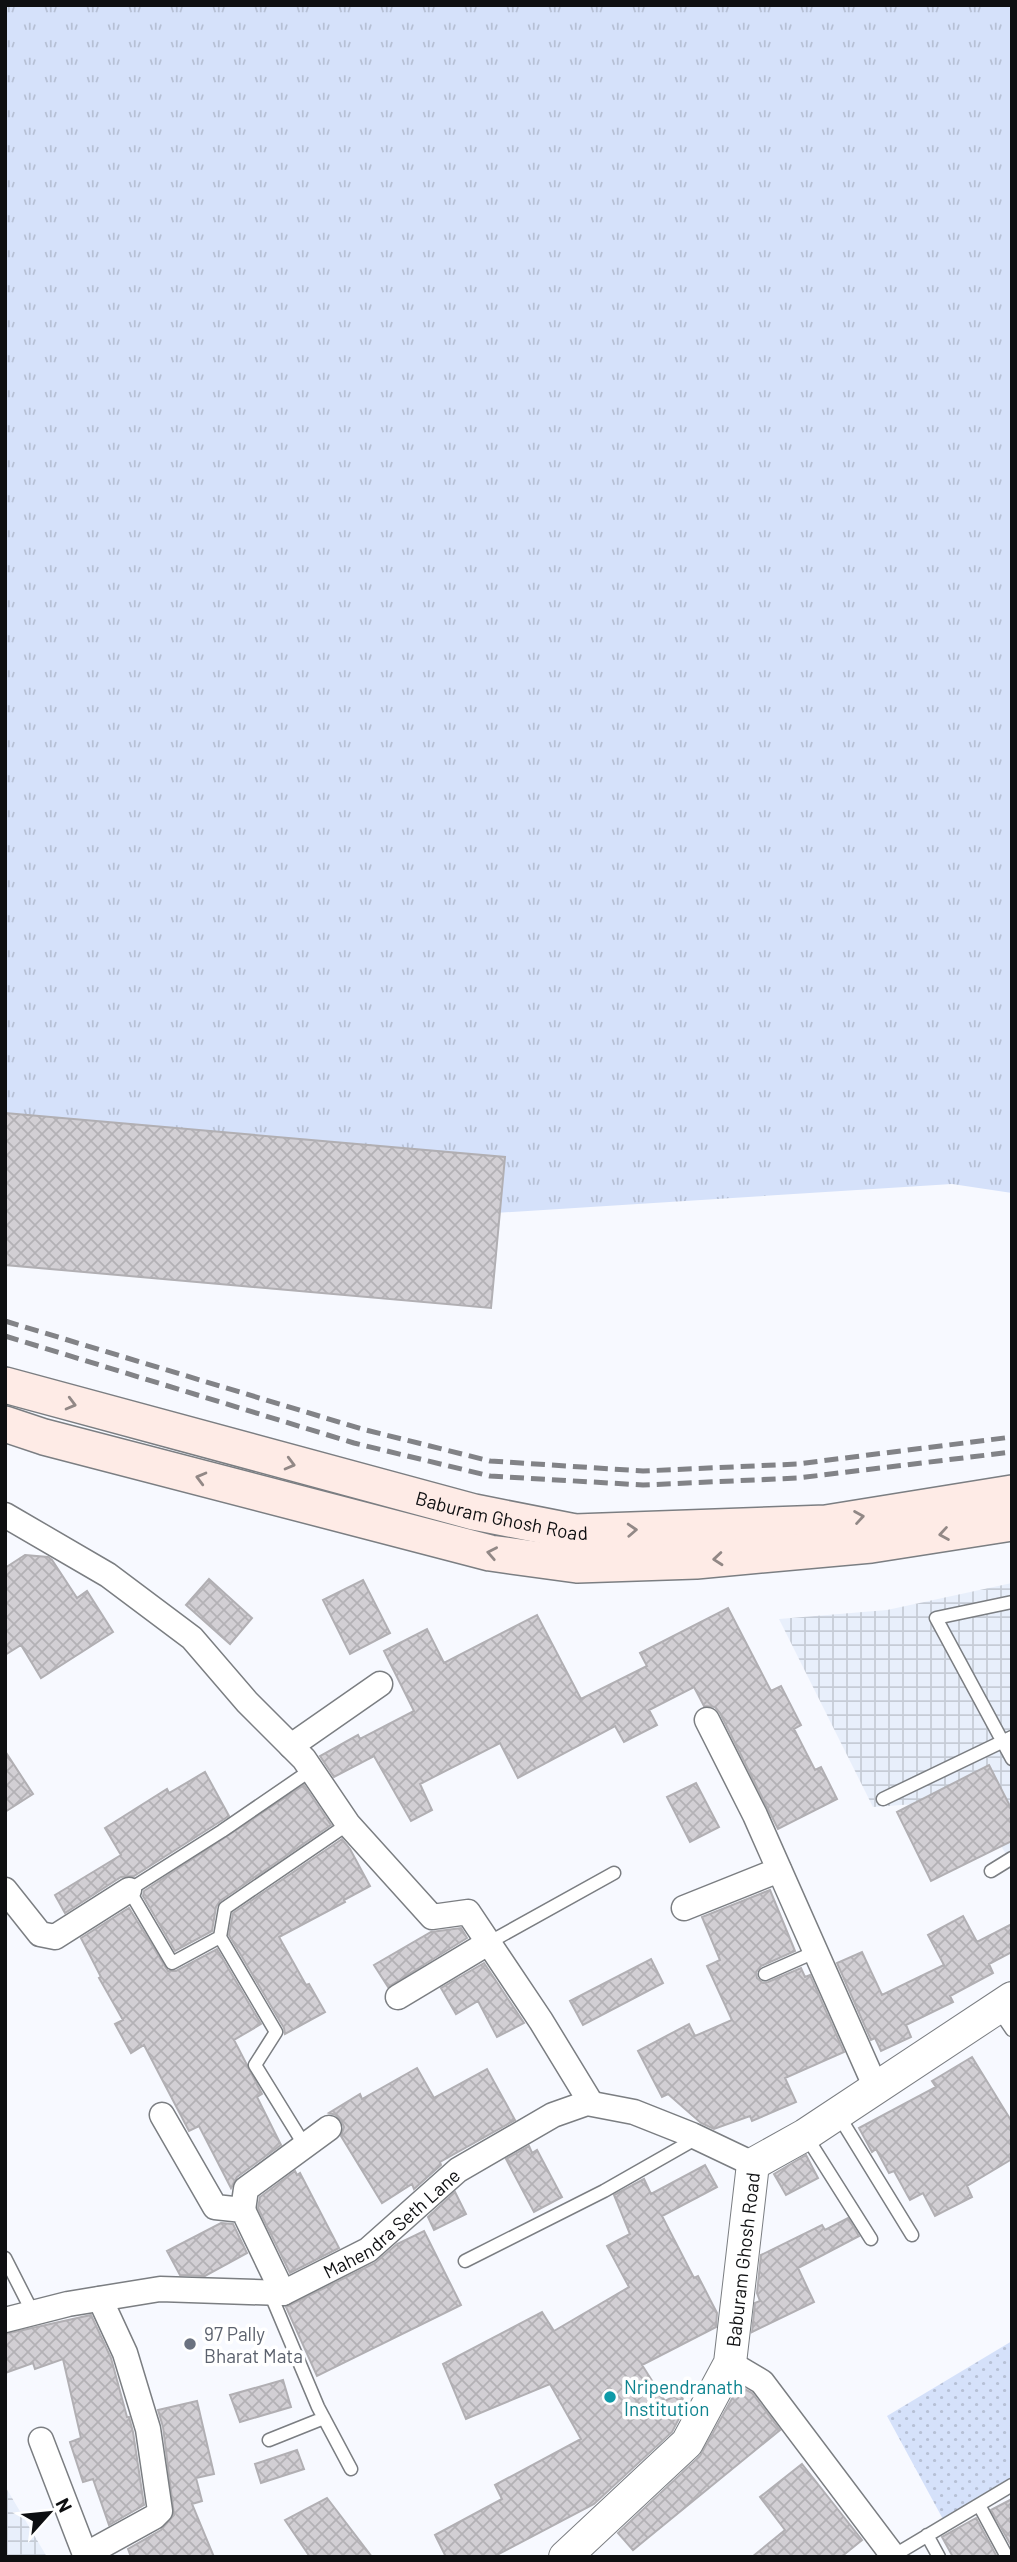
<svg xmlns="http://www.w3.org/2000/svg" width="1017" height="2562" font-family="Barlow,sans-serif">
	<defs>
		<pattern id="industrial-grid" width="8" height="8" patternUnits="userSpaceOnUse" patternTransform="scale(1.75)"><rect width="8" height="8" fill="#e8effb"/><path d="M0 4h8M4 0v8" fill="none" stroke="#c6ccd6"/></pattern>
		<pattern id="grass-tufts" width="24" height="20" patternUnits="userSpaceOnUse" patternTransform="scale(1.75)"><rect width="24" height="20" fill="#d5e1fa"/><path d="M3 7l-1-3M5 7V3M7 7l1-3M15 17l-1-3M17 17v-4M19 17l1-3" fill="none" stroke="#b6c0d5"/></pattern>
		<pattern id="park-dots" width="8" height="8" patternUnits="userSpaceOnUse" patternTransform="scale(1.75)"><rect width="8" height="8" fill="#d5e1fa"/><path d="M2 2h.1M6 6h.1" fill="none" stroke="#b6c0d5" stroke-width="1.8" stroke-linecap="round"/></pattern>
		<pattern id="building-cross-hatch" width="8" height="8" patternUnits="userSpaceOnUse" patternTransform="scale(1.75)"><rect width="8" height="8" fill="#d2cfd4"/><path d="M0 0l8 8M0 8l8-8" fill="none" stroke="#b3b1b5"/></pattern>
	</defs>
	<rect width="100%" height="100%" fill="#f7f9ff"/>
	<path fill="url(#industrial-grid)" d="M 1012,1583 L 1012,1864 L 973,1800 L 873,1807 L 779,1619 L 887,1610 Z
		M 5,2486 L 47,2557 L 5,2557 Z"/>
	<path fill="url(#grass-tufts)" d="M 5,5 L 1012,5 L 1012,1193 L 952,1184 L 5,1244 Z"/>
	<path fill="url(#park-dots)" d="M 1012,2341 L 1012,2480 L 944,2521 L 887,2416 Z"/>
	<path fill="url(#building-cross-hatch)" stroke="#b1afb3" stroke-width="2" d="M 5,1113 L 505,1157 L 491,1308 L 5,1265 Z
		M 25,1555 L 48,1557 L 52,1560 L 77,1598 L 87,1591 L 113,1632 L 41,1678 L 21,1645 L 5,1655 L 5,1568 Z
		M 209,1579 L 252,1618 L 230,1644 L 186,1605 Z
		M 363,1580 L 390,1633 L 350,1654 L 323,1600 Z
		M 728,1608 L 771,1691 L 781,1686 L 801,1725 L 794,1729 L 815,1770 L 821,1767 L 837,1799 L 778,1829 L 720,1713 L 715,1707 L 704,1706 L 694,1687 L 649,1710 L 657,1725 L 624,1742 L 615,1726 L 518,1778 L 500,1743 L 420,1784 L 432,1810 L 411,1821 L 374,1756 L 334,1777 L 320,1756 L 358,1735 L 360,1739 L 414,1711 L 384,1651 L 427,1629 L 444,1663 L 537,1615 L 581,1699 L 647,1666 L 640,1653 Z
		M 5,1751 L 33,1794 L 5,1812 Z
		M 989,1765 L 1012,1810 L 1012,1841 L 931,1881 L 897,1812 Z
		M 205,1772 L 229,1816 L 134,1876 L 121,1877 L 65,1913 L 55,1895 L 121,1855 L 105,1828 L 167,1789 L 169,1793 Z
		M 696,1783 L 719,1827 L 690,1842 L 667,1797 Z
		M 304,1785 L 331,1825 L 220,1901 L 216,1907 L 212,1931 L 175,1951 L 143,1896 L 144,1891 Z
		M 342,1839 L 350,1849 L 370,1886 L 344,1900 L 345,1902 L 279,1937 L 306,1985 L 309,1984 L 325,2012 L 285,2034 L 284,2028 L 229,1935 L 233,1913 Z
		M 770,1890 L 795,1951 L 761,1966 L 756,1972 L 757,1978 L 763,1983 L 768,1982 L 801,1968 L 805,1977 L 810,1975 L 844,2052 L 785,2078 L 796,2102 L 752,2121 L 750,2116 L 714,2129 L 701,2123 L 668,2094 L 662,2097 L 638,2051 L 689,2024 L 695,2036 L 732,2020 L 707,1966 L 720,1960 L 702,1917 Z
		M 129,1908 L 168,1971 L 176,1971 L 217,1949 L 261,2024 L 234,2040 L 262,2094 L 257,2097 L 281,2145 L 237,2177 L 231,2188 L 199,2126 L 189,2131 L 144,2045 L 131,2053 L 115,2024 L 123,2020 L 99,1978 L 101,1977 L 81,1938 Z
		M 963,1916 L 977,1942 L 1012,1924 L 1012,1952 L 989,1964 L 993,1973 L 950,1996 L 953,2002 L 906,2025 L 911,2037 L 881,2051 L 875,2038 L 871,2040 L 837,1963 L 862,1952 L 882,1995 L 944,1965 L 928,1935 Z
		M 461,1928 L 467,1938 L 388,1987 L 374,1965 L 431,1932 Z
		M 651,1959 L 663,1983 L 583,2025 L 570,2001 Z
		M 484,1963 L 524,2023 L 497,2037 L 478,2001 L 456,2014 L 441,1988 Z
		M 972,2057 L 1012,2122 L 1012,2159 L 967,2186 L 972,2197 L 935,2216 L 923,2193 L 910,2200 L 894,2171 L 889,2173 L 876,2149 L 872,2152 L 859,2128 L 936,2087 L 932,2081 Z
		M 417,2068 L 434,2098 L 487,2069 L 515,2120 L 440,2162 L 441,2165 L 414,2189 L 412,2184 L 382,2203 L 341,2136 L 344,2127 L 341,2120 L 336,2115 L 329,2113 L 360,2094 L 362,2099 Z
		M 529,2146 L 532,2153 L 537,2150 L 562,2197 L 534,2212 L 506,2159 Z
		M 806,2155 L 818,2178 L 786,2195 L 774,2174 Z
		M 705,2165 L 717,2187 L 662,2216 L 694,2278 L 698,2276 L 717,2313 L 716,2327 L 642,2365 L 665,2401 L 681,2393 L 685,2407 L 672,2432 L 594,2504 L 493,2557 L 446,2557 L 435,2535 L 502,2499 L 495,2485 L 581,2439 L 550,2384 L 466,2419 L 443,2364 L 542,2312 L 554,2331 L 629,2287 L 607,2246 L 630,2234 L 614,2195 L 644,2179 L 651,2194 Z
		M 295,2171 L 297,2175 L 300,2173 L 339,2248 L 290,2273 L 258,2208 L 260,2197 Z
		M 455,2192 L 466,2214 L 434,2230 L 428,2217 Z
		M 848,2218 L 859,2236 L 798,2268 L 814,2302 L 752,2332 L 755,2303 L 760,2301 L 757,2293 L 761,2255 L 822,2225 L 825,2230 Z
		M 221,2223 L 233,2224 L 247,2253 L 205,2276 L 180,2275 L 167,2251 Z
		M 424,2231 L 461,2305 L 317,2376 L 286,2307 L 375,2263 L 397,2244 Z
		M 91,2315 L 111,2358 L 127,2417 L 129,2417 L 133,2432 L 144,2505 L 109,2525 L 93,2479 L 83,2482 L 70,2442 L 81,2438 L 63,2359 L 35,2369 L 33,2363 L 5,2373 L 5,2334 Z
		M 283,2380 L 291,2407 L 240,2422 L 230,2395 Z
		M 739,2386 L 752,2393 L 780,2430 L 633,2550 L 618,2533 L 700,2456 Z
		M 197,2401 L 214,2474 L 196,2478 L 202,2501 L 192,2504 L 214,2557 L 131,2557 L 128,2549 L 161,2530 L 174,2515 L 163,2427 L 158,2410 Z
		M 297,2450 L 304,2469 L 261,2483 L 255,2464 Z
		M 802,2464 L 862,2540 L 841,2557 L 752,2557 L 785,2530 L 760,2497 Z
		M 327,2498 L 372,2557 L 310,2557 L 285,2520 Z
		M 1012,2499 L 1012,2547 L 991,2510 Z
		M 976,2518 L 997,2557 L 953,2557 L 942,2537 Z"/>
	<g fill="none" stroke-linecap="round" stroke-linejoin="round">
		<defs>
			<path id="service" d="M 1012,1602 L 936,1618 L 1012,1759
				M 883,1799 L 1012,1737
				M 991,1871 L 1012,1858
				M 220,1937 L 225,1908 L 348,1824
				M 488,1943 L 614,1873
				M 765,1974 L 815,1952
				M 997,2008 L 1012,2030
				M 837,2113 L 912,2235
				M 806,2136 L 871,2239
				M 305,2146 L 255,2065 L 276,2032 L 220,1937 L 172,1963 L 129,1890 L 222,1831 L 311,1770
				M 5,2258 L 33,2313
				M 465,2261 L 604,2191 L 697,2138
				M 270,2293 L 318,2407 L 351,2469
				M 269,2440 L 324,2418
				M 979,2505 L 1007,2557
				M 927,2535 L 939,2557
				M 893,2556 L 1012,2485"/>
			<g id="minor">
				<path d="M 5,1515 L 108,1575 L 192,1638 L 247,1702 L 304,1759 L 348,1824 L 432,1917 L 468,1912 L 541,2021 L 591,2103"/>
				<path d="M 707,1720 L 755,1815 L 876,2088"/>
				<path d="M 291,1746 L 380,1684"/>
				<path d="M 5,1890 L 40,1934 L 55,1937 L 129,1890"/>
				<path d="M 684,1908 L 779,1870"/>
				<path d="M 398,1997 L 488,1943"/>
				<path d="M 162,2115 L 215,2207 L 243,2210 L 283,2293"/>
				<path d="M 243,2210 L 246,2189 L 329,2128"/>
				<path id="s1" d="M 5,2320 L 68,2304 L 160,2289 L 283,2293 L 368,2250 L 458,2170 L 553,2115 L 587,2103 L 634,2112 L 692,2135 L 753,2164"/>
				<path d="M 730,2363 L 762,2382 L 894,2557"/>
				<path d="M 41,2440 L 86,2557"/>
				<path d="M 85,2555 L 154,2517 L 160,2511 L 148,2429 L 125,2353 L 100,2299"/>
			</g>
			<g id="tertiary">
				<path id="s2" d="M 565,2557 L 687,2443 L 730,2363 L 753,2164 L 805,2135 L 1012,1998"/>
			</g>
			<g id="secondary">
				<path id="s3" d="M 5,1385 L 474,1512 L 575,1532 L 826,1523 L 1012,1493"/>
				<path d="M 5,1424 L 44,1437 L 490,1553 L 577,1565 L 696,1561 L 871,1545 L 1012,1523"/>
			</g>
		</defs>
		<use href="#service" stroke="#7b7e82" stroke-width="15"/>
		<use href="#minor" stroke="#7b7e82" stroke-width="27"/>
		<use href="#tertiary" stroke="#7b7e82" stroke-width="34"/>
		<use href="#secondary" stroke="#7b7e82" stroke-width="38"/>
		<use href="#service" stroke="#fff" stroke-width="12"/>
		<use href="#minor" stroke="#fff" stroke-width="24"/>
		<use href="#tertiary" stroke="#fff" stroke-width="32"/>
		<use href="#secondary" stroke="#feebe6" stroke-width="35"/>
		<path stroke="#828387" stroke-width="5" stroke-dasharray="14 7" stroke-linecap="butt" d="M 5,1321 L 362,1429 L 490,1461 L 643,1471 L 797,1464 L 1012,1437
			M 5,1336 L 354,1443 L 490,1476 L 643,1485 L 798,1478 L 1012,1452"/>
	</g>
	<defs><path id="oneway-chevron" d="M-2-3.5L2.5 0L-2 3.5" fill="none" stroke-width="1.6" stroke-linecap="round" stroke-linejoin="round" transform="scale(1.75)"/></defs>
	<g stroke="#928886">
		<use href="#oneway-chevron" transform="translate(71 1404) rotate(15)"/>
		<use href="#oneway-chevron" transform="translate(290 1464) rotate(15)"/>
		<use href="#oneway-chevron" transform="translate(201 1478) rotate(-165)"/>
		<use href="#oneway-chevron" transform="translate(859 1517) rotate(-9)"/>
		<use href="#oneway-chevron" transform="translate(632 1530) rotate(-3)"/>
		<use href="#oneway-chevron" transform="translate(944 1534) rotate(171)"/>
		<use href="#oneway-chevron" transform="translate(492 1553) rotate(-169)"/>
		<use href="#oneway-chevron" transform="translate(718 1559) rotate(175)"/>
	</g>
	<circle fill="#6b7280" stroke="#fff" stroke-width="2.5" cx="190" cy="2344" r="7"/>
	<circle fill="#0f9aa8" stroke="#fff" stroke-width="2.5" cx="610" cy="2397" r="7"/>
	<g text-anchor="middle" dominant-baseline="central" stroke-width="7" stroke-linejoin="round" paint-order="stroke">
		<g font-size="19" fill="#0e0f11" stroke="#fff">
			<text stroke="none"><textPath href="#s3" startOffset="514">Baburam Ghosh Road</textPath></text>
			<text stroke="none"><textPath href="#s1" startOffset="411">Mahendra Seth Lane</textPath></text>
			<text stroke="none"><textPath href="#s2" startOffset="362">Baburam Ghosh Road</textPath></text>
		</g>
		<g font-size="19" fill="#5b616d" stroke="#fff" text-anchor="start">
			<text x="204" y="2333">97 Pally<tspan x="204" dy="22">Bharat Mata</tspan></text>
		</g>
		<g font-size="19" fill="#0d838f" stroke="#fff" text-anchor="start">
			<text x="624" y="2386">Nripendranath<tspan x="624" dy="22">Institution</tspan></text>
		</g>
	</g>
	<rect width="1017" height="2562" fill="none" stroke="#0e0f11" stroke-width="14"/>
	<g transform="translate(49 2513) rotate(63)" stroke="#ffffff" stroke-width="5" paint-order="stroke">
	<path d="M0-5L12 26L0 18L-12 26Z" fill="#0e0f11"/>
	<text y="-10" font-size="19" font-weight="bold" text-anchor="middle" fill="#0e0f11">N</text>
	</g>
</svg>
